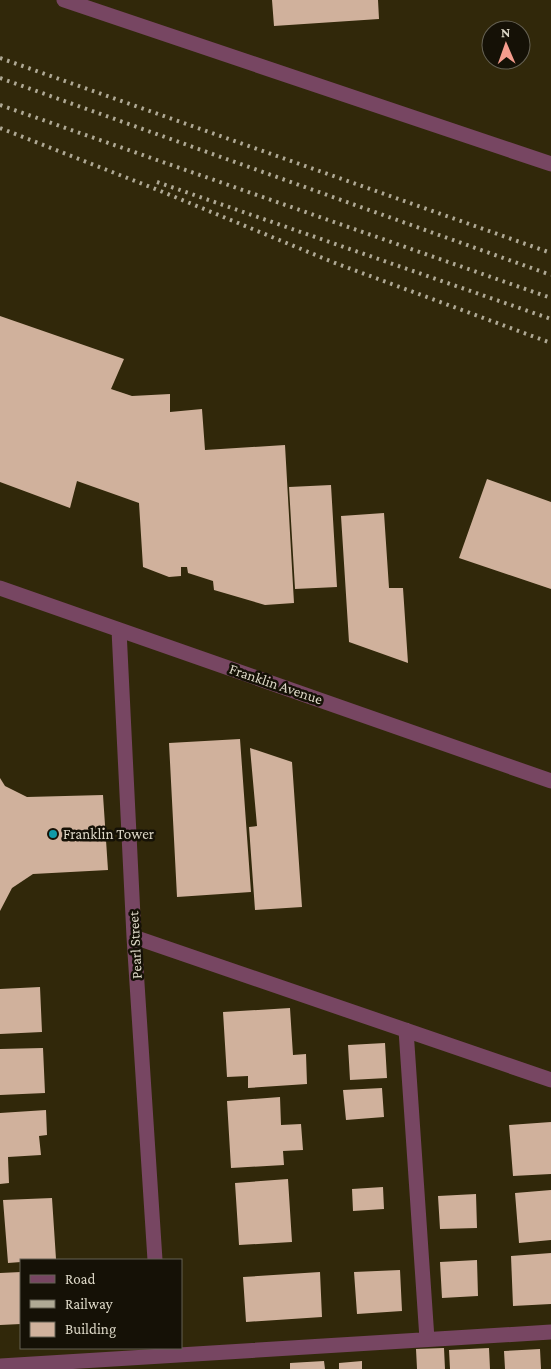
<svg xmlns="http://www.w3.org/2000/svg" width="551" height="1369" font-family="'Crimson Pro',serif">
	<rect width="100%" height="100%" fill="#31280a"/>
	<path fill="#d0b19c" d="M 272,0 L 378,0 L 379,19 L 274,26 Z
		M 0,316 L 124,359 L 111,389 L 132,396 L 170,394 L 170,412 L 202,409 L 205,450 L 285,445 L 294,603 L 265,605 L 214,590 L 213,581 L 188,573 L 187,567 L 181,567 L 181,576 L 169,577 L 143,567 L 139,503 L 77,481 L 70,508 L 0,482 Z
		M 487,479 L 551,502 L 551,589 L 459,558 Z
		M 331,485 L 337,587 L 295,589 L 289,487 Z
		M 384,513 L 389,588 L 403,588 L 408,663 L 349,642 L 341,516 Z
		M 240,739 L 251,892 L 177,897 L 169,743 Z
		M 250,748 L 292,762 L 302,907 L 255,910 L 249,827 L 257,826 Z
		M 0,778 L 5,786 L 27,797 L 103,795 L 108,870 L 33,874 L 12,888 L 0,911 Z
		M 40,987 L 42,1032 L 0,1034 L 0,989 Z
		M 290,1008 L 293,1055 L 306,1054 L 307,1084 L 248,1088 L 248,1076 L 227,1077 L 223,1012 Z
		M 385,1043 L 387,1078 L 350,1080 L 348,1045 Z
		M 43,1048 L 45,1093 L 0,1095 L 0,1049 Z
		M 382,1088 L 384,1117 L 346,1120 L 343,1090 Z
		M 280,1097 L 281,1125 L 301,1124 L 303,1150 L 283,1151 L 284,1165 L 231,1168 L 227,1101 Z
		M 46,1110 L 47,1135 L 39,1136 L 41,1155 L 8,1157 L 9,1183 L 0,1184 L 0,1113 Z
		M 551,1122 L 551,1174 L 513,1176 L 509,1125 Z
		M 288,1179 L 292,1242 L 239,1245 L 235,1183 Z
		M 383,1187 L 384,1209 L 353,1211 L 352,1189 Z
		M 551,1190 L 551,1240 L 519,1243 L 515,1193 Z
		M 476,1194 L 477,1228 L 440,1229 L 438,1196 Z
		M 52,1198 L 56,1259 L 21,1260 L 21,1262 L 8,1263 L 3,1200 Z
		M 551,1253 L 551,1304 L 513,1306 L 511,1256 Z
		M 477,1260 L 478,1296 L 442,1298 L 440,1262 Z
		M 400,1270 L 402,1311 L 357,1314 L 354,1272 Z
		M 21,1272 L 21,1324 L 0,1325 L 0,1273 Z
		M 320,1272 L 322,1317 L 246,1322 L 243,1277 Z
		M 444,1348 L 445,1369 L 417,1369 L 416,1349 Z
		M 489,1348 L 490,1369 L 450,1369 L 449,1350 Z
		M 540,1349 L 541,1369 L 505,1369 L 504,1351 Z
		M 324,1361 L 325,1369 L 290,1369 L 290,1363 Z
		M 362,1361 L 362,1369 L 339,1369 L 339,1363 Z"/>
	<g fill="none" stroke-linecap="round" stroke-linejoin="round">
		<path stroke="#774662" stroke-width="15" d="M 64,0 L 551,164
			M 0,588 L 551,781
			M 119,630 L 134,937 L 155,1260
			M 134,937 L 551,1080
			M 406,1030 L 427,1339
			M 0,1366 L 551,1332"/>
		<path stroke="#afa995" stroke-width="4" stroke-dasharray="2.5 5" stroke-linecap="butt" d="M 0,58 L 551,253
			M 0,78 L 551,275
			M 0,105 L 551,298
			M 0,128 L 158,190 L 335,263 L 551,343
			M 157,182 L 551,319"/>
	</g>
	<circle fill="#0f9aa8" stroke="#151106" stroke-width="2" cx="53" cy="834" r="5"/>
	<g text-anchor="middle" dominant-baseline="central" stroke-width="5" stroke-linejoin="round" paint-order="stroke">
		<g font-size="15" fill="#ddd8c7" stroke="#151106">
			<text transform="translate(276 684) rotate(19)">Franklin Avenue</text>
			<text transform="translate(135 945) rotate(-93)">Pearl Street</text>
		</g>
		<g font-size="15" fill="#ddd8c7" stroke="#151106" text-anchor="start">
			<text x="63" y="834">Franklin Tower</text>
		</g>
	</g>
	<rect x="20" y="1259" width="162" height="90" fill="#151106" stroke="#656153"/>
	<rect x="30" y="1275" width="25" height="8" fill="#774662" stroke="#656153"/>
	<text x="65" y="1284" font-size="15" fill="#ddd8c7">Road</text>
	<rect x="30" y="1300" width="25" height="8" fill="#afa995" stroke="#656153"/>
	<text x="65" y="1309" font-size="15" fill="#ddd8c7">Railway</text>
	<rect x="30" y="1322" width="25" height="15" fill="#d0b19c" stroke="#656153"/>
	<text x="65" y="1334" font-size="15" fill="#ddd8c7">Building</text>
	<g transform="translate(506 45) rotate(358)"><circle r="24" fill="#151106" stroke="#656153"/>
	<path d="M0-4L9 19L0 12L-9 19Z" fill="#f59d8d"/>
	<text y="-8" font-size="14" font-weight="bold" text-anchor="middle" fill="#ddd8c7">N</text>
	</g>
</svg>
